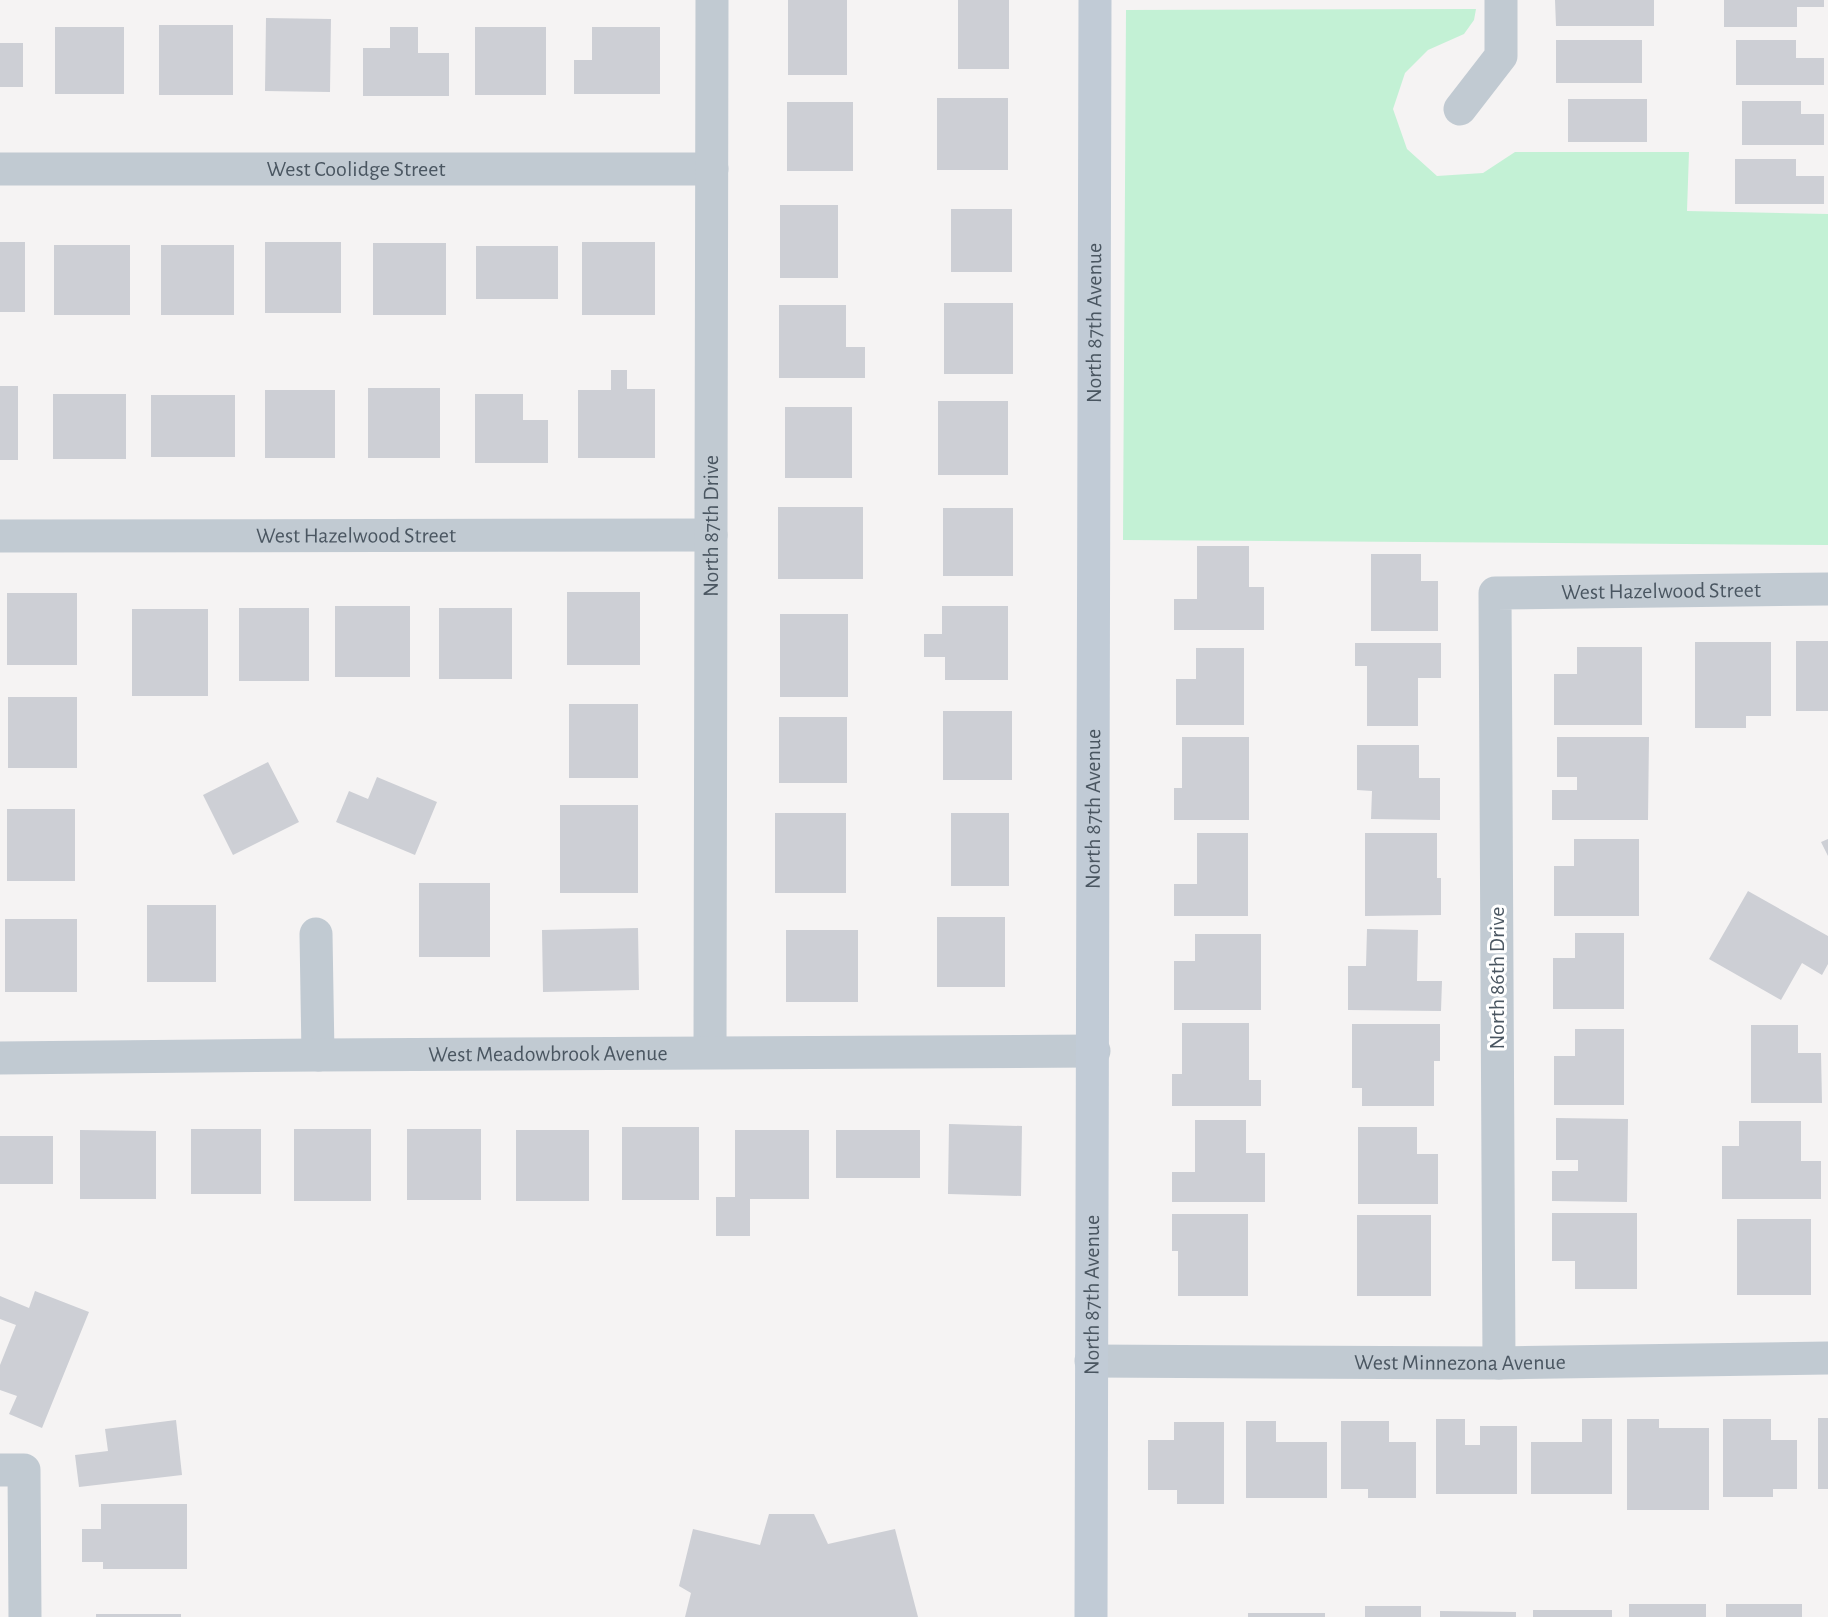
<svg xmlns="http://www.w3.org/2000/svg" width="1828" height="1617" font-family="'Alegreya Sans',sans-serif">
	<rect width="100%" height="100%" fill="#f5f3f3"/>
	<path fill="#c3f1d5" d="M 1476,9 L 1474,20 L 1464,34 L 1428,50 L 1405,73 L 1393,109 L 1407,149 L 1437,176 L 1483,173 L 1515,152 L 1689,152 L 1687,211 L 1828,214 L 1828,545 L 1123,540 L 1126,10 Z"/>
	<path fill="#cdcfd5" d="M 788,0 L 847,0 L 847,75 L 788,75 Z
		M 958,0 L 1009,0 L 1009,69 L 958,69 Z
		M 1555,0 L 1654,0 L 1654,26 L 1556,26 Z
		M 1724,0 L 1824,0 L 1824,7 L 1797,7 L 1797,27 L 1724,27 Z
		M 266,18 L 331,19 L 330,92 L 265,91 Z
		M 159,25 L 233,25 L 233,95 L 159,95 Z
		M 55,27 L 124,27 L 124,94 L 55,94 Z
		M 390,27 L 418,27 L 418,53 L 449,53 L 449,96 L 363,96 L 363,48 L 390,48 Z
		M 475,27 L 546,27 L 546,95 L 475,95 Z
		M 592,27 L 660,27 L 660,94 L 574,94 L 574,60 L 592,60 Z
		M 1556,40 L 1642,40 L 1642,83 L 1556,83 Z
		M 1736,40 L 1796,40 L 1796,58 L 1824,58 L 1824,85 L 1736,85 Z
		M 0,43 L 23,43 L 23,87 L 0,87 Z
		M 937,98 L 1008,98 L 1008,170 L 937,170 Z
		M 1568,99 L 1647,99 L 1647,142 L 1568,142 Z
		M 1742,101 L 1801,101 L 1801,114 L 1824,114 L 1824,145 L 1742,145 Z
		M 787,102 L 853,102 L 853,171 L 787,171 Z
		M 1735,159 L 1796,159 L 1796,176 L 1824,176 L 1824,204 L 1735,204 Z
		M 780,205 L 838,205 L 838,278 L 780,278 Z
		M 951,209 L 1012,209 L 1012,272 L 951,272 Z
		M 0,242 L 25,242 L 25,312 L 0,312 Z
		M 265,242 L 341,242 L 341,313 L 265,313 Z
		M 582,242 L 655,242 L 655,315 L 582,315 Z
		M 373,243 L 446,243 L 446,315 L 373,315 Z
		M 54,245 L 130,245 L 130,315 L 54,315 Z
		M 161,245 L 234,245 L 234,315 L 161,315 Z
		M 476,246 L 558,246 L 558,299 L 476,299 Z
		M 944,303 L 1013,303 L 1013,374 L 944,374 Z
		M 779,305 L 846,305 L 846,347 L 865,347 L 865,378 L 779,378 Z
		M 611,370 L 627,370 L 627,389 L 655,389 L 655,458 L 578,458 L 578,390 L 611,390 Z
		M 0,386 L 18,386 L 18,460 L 0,460 Z
		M 368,388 L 440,388 L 440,458 L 368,458 Z
		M 265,390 L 335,390 L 335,458 L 265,458 Z
		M 53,394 L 126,394 L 126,459 L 53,459 Z
		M 475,394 L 523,394 L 523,420 L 548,420 L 548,463 L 475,463 Z
		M 151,395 L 235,395 L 235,457 L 151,457 Z
		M 938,401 L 1008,401 L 1008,475 L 938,475 Z
		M 785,407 L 852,407 L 852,478 L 785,478 Z
		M 778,507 L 863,507 L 863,579 L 778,579 Z
		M 943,508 L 1013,508 L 1013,576 L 943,576 Z
		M 1197,546 L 1249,546 L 1249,587 L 1264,587 L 1264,630 L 1174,630 L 1174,599 L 1197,599 Z
		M 1371,554 L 1421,554 L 1421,581 L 1438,581 L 1438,631 L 1371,631 Z
		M 567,592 L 640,592 L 640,665 L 567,665 Z
		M 7,593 L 77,593 L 77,665 L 7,665 Z
		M 335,606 L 410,606 L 410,677 L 335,677 Z
		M 942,606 L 1008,606 L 1008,680 L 945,680 L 945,657 L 924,657 L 924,634 L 942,634 Z
		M 239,608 L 309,608 L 309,681 L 239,681 Z
		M 439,608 L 512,608 L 512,679 L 439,679 Z
		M 132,609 L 208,609 L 208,696 L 132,696 Z
		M 780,614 L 848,614 L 848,697 L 780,697 Z
		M 1796,641 L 1828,641 L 1828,711 L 1796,711 Z
		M 1695,642 L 1771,642 L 1771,716 L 1746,716 L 1746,728 L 1695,728 Z
		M 1355,643 L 1441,643 L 1441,678 L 1418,678 L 1418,726 L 1367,726 L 1367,666 L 1355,666 Z
		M 1577,647 L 1642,647 L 1642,725 L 1554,725 L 1554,674 L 1577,674 Z
		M 1196,648 L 1244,648 L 1244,725 L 1176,725 L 1176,679 L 1196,679 Z
		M 8,697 L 77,697 L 77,768 L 8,768 Z
		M 569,704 L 638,704 L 638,778 L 569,778 Z
		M 943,711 L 1012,711 L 1012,780 L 943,780 Z
		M 779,717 L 847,717 L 847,783 L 779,783 Z
		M 1182,737 L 1249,737 L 1249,820 L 1174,820 L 1174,788 L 1182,788 Z
		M 1557,737 L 1649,737 L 1648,820 L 1552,820 L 1552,790 L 1577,790 L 1577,777 L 1557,777 Z
		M 1357,745 L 1419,745 L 1419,778 L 1440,778 L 1440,820 L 1371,819 L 1372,791 L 1357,790 Z
		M 268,762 L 299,822 L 233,855 L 203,795 Z
		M 377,777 L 437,802 L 415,855 L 336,822 L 349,791 L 368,799 Z
		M 560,805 L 638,805 L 638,893 L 560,893 Z
		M 7,809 L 75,809 L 75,881 L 7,881 Z
		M 775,813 L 846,813 L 846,893 L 775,893 Z
		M 951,813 L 1009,813 L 1009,886 L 951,886 Z
		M 1197,833 L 1248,833 L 1248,916 L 1174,916 L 1174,884 L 1197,884 Z
		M 1365,833 L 1437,833 L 1437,878 L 1441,878 L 1441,915 L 1365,916 Z
		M 1574,839 L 1639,839 L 1639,916 L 1554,916 L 1554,866 L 1574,866 Z
		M 1828,839 L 1828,856 L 1821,842 Z
		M 419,883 L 490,883 L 490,957 L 419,957 Z
		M 1748,891 L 1828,936 L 1828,964 L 1822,975 L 1802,963 L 1781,1000 L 1709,959 Z
		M 147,905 L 216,905 L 216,982 L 147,982 Z
		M 937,917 L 1005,917 L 1005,987 L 937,987 Z
		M 5,919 L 77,919 L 77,992 L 5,992 Z
		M 638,928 L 639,990 L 543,992 L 542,930 Z
		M 1367,929 L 1418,930 L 1417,981 L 1442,981 L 1441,1011 L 1348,1010 L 1348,966 L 1366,966 Z
		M 786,930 L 858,930 L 858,1002 L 786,1002 Z
		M 1575,933 L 1624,933 L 1624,1009 L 1553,1009 L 1553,958 L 1575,958 Z
		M 1195,934 L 1261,934 L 1261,1010 L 1174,1010 L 1174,961 L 1195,961 Z
		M 1182,1023 L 1249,1023 L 1249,1080 L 1261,1080 L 1261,1106 L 1172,1106 L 1172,1074 L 1182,1074 Z
		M 1352,1024 L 1440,1024 L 1440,1061 L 1434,1061 L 1434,1106 L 1362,1106 L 1362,1088 L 1352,1088 Z
		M 1751,1025 L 1798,1025 L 1798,1053 L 1821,1053 L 1822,1103 L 1751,1103 Z
		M 1575,1029 L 1624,1029 L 1624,1105 L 1554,1105 L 1554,1056 L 1575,1056 Z
		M 1556,1118 L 1628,1119 L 1627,1202 L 1552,1201 L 1552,1171 L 1578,1171 L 1578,1160 L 1556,1160 Z
		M 1195,1120 L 1246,1120 L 1246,1153 L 1265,1153 L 1265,1202 L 1172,1202 L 1172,1172 L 1195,1172 Z
		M 1739,1121 L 1801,1121 L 1801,1161 L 1821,1161 L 1821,1199 L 1722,1199 L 1722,1146 L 1739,1146 Z
		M 949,1124 L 1022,1126 L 1021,1196 L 948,1194 Z
		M 622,1127 L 699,1127 L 699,1200 L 622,1200 Z
		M 1358,1127 L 1417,1127 L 1417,1154 L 1438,1154 L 1438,1204 L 1358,1204 Z
		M 191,1129 L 261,1129 L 261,1194 L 191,1194 Z
		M 294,1129 L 371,1129 L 371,1201 L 294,1201 Z
		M 407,1129 L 481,1129 L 481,1200 L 407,1200 Z
		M 80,1130 L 156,1131 L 156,1199 L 80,1199 Z
		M 516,1130 L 589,1130 L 589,1201 L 516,1201 Z
		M 735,1130 L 809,1130 L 809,1199 L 750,1199 L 750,1236 L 716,1236 L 716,1197 L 735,1197 Z
		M 836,1130 L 920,1130 L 920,1178 L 836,1178 Z
		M 0,1136 L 53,1136 L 53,1184 L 0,1184 Z
		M 1552,1213 L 1637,1213 L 1637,1289 L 1575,1289 L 1575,1261 L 1552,1261 Z
		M 1172,1214 L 1248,1214 L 1248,1296 L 1178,1296 L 1178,1251 L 1172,1251 Z
		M 1357,1215 L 1431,1215 L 1431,1296 L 1357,1296 Z
		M 1737,1219 L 1811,1219 L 1811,1295 L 1737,1295 Z
		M 35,1291 L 89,1312 L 42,1428 L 9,1414 L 17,1396 L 0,1390 L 0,1365 L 16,1325 L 0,1319 L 0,1296 L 29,1308 Z
		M 1818,1418 L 1828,1418 L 1828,1489 L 1818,1489 Z
		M 1436,1419 L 1465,1419 L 1465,1445 L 1480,1445 L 1480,1426 L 1517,1426 L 1517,1494 L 1436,1494 Z
		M 1582,1419 L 1612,1419 L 1612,1494 L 1531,1494 L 1531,1442 L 1582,1442 Z
		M 1627,1419 L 1659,1419 L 1659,1428 L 1709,1428 L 1709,1510 L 1627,1510 Z
		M 1723,1419 L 1771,1419 L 1771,1440 L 1797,1440 L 1797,1489 L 1773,1489 L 1773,1497 L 1723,1497 Z
		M 176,1420 L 182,1475 L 79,1487 L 75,1455 L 108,1451 L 105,1429 Z
		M 1246,1421 L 1276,1421 L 1276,1442 L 1327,1442 L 1327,1498 L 1246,1498 Z
		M 1341,1421 L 1389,1421 L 1389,1442 L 1416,1442 L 1416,1498 L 1368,1498 L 1368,1489 L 1341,1489 Z
		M 1174,1422 L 1224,1422 L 1224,1504 L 1177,1504 L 1177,1490 L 1148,1490 L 1148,1440 L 1174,1440 Z
		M 101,1504 L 187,1504 L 187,1569 L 103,1569 L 103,1562 L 82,1562 L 82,1529 L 101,1529 Z
		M 769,1514 L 814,1514 L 828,1544 L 895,1529 L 918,1617 L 685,1617 L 691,1593 L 679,1586 L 693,1529 L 760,1545 Z
		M 1629,1604 L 1706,1604 L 1706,1617 L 1629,1617 Z
		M 1726,1604 L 1802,1604 L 1802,1617 L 1726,1617 Z
		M 1365,1606 L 1421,1606 L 1421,1617 L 1365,1617 Z
		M 1533,1610 L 1612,1610 L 1612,1617 L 1533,1617 Z
		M 1440,1611 L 1516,1612 L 1516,1617 L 1440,1617 Z
		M 1248,1613 L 1325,1613 L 1325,1617 L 1248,1617 Z
		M 96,1614 L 181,1614 L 181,1617 L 96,1617 Z"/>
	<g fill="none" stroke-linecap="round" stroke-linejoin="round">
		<g stroke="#c1cad2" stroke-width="33">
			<path d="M 1460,109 L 1501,56 L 1501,0"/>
			<path id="s1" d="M 0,169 L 712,169"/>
			<path id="s2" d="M 0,536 L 711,535"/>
			<path d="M 316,934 L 318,1055"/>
			<path id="s3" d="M 710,1052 L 712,0"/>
			<path id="s4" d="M 0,1058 L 318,1055 L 1094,1051"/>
			<path id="s5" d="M 1091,1361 L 1499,1363 L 1828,1358"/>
			<path id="s6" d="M 1499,1363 L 1495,593 L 1828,589"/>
			<path d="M 0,1470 L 24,1470 L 25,1617"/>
		</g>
		<path stroke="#c1cbd6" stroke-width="33" id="s7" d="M 1091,1617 L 1095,0"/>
	</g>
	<g text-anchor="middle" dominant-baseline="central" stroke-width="6" stroke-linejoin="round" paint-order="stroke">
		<g font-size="22" fill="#4a5661" stroke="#fff">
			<text stroke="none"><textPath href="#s1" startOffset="356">West Coolidge Street</textPath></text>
			<text stroke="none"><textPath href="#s7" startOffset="1294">North 87th Avenue</textPath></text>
			<text stroke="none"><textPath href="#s3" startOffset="526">North 87th Drive</textPath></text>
			<text stroke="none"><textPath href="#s2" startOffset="356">West Hazelwood Street</textPath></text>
			<text stroke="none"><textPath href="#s6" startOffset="936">West Hazelwood Street</textPath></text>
			<text stroke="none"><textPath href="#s7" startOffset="808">North 87th Avenue</textPath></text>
			<text transform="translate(1497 978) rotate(-90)">North 86th Drive</text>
			<text stroke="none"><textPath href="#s4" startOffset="548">West Meadowbrook Avenue</textPath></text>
			<text stroke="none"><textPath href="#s7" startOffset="322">North 87th Avenue</textPath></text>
			<text stroke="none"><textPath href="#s5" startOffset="369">West Minnezona Avenue</textPath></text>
		</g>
	</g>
</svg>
